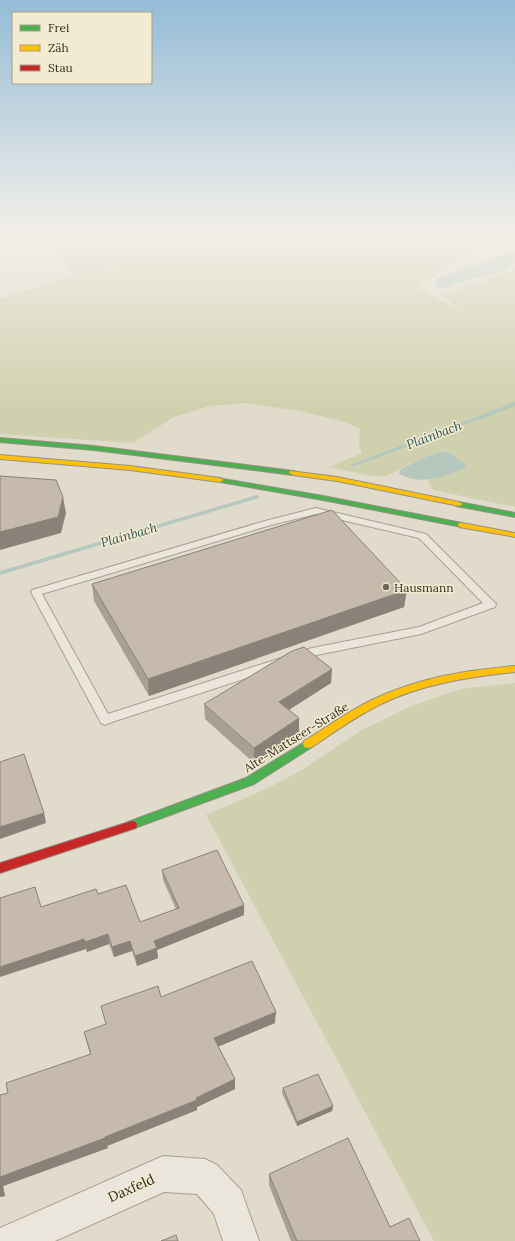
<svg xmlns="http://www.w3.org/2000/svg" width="515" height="1241" font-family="Lora,serif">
	<rect width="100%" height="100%" fill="#e1dbcb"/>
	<path fill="#cfd1ae" d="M 0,233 L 457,233 L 480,245 L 417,288 L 463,311 L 441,295 L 515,270 L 515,507 L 433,490 L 427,481 L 434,479 L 465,468 L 443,452 L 422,458 L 386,476 L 370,476 L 329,467 L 362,453 L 359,445 L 360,429 L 345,422 L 300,411 L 247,403 L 209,406 L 174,417 L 133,443 L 0,434 L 0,300 L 73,277 L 49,235 L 0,238 Z
		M 515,683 L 515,1241 L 434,1241 L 206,815 L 264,790 L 302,770 L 360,731 L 409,707 L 460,689 Z"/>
	<path fill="#b6c7bd" d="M 515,252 L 515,261 L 506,270 L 500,272 L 472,278 L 443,288 L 437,287 L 435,284 L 436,280 L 441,277 L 507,253 Z
		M 443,452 L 450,453 L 466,465 L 465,468 C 443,477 423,486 399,474 L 400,470 L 422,458 Z"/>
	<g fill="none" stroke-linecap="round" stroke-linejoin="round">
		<path fill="#b6c7bd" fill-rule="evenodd" d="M 515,402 L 515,406 L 355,466 L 351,466 L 350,465 Z
			M 257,495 L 260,497 L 259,498 L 0,575 L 0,571 Z"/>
		<defs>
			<path id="lane" d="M 316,508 L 426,534 L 496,604 L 495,607 L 421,634 L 317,655 L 109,723 L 105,725 L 101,723 L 31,592 L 32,590 L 265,521 ZM 316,514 L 419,538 L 483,603 L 419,627 L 312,648 L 108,714 L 42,594 L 271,525 Z"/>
			<path id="street" d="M 163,1156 L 205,1159 L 217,1165 L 241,1190 L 259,1241 L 223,1241 L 214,1214 L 197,1194 L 164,1192 L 55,1241 L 0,1241 L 0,1228 Z"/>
			<path id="fast" d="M 0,438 L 94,446 L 293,471 L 297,473 L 293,475 L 94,450 L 0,442 Z
				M 217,478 L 323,496 L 462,523 L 466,525 L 462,527 L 323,500 L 220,482 L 216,480 Z
				M 456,502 L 459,502 L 515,513 L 515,517 L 456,506 L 455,504 Z
				M 308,740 L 312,741 L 313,744 L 312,747 L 254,784 L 132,829 L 128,828 L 127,825 L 128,822 L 246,778 Z"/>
			<path id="slow" d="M 0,455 L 130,466 L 220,478 L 224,480 L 220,482 L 130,470 L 0,459 Z
				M 290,471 L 337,477 L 459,502 L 463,504 L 459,506 L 337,481 L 293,475 L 289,473 Z
				M 459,523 L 462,523 L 515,533 L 515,537 L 459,527 L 458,525 Z
				M 515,666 L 515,672 C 469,677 421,684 379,705 C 355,717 334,732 312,747 L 308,748 L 304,747 L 303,744 L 304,741 C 327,727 349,711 372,700 C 417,678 466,670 515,666 Z"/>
			<path id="jam" d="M 132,821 L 136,822 L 137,825 L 136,828 L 0,873 L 0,863 Z"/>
		</defs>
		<use href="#lane" stroke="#a6a095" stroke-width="2"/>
		<use href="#street" stroke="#a6a095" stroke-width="2"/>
		<use href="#fast" stroke="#969084" stroke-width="2"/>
		<use href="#slow" stroke="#969084" stroke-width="2"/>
		<use href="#jam" stroke="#969084" stroke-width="2"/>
		<path stroke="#c2bdb3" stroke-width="1.5" stroke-dasharray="2 1.5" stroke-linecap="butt" d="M 0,300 L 152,253 L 196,233"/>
		<use href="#lane" fill="#eae6dc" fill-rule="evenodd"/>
		<use href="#street" fill="#eae6dc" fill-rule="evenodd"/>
		<use href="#fast" fill="#4caf50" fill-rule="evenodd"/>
		<use href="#slow" fill="#ffc107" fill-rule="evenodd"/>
		<use href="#jam" fill="#c62828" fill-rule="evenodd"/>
	</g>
	<path fill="#a9a094" d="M 92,584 L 407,590 L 404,607 L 149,696 L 94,601 Z
		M 331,683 L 289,710 L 299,718 L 299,733 L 254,763 L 205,719 L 204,704 Z
		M 162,870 L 244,915 L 157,950 L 158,958 L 137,966 L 132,951 L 114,957 L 109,944 L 87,952 L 86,949 L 41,907 L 98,894 L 140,922 L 176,909 L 163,880 Z
		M 161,997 L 275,1023 L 218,1046 L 235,1079 L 235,1089 L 197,1107 L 197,1110 L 107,1146 L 108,1148 L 3,1186 L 5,1196 L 0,1197 L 0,1095 L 8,1093 L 90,1054 L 84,1032 L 106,1024 L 101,1006 Z
		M 283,1088 L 333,1106 L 332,1111 L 297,1126 L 282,1093 Z
		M 269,1174 L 390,1227 L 420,1241 L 291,1241 L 269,1185 Z"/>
	<path fill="#8a8278" d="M 63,497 L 66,513 L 61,533 L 0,550 L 0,532 Z
		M 407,590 L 404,607 L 149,696 L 148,679 Z
		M 332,669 L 331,683 L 279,716 L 279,702 Z
		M 299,718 L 299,733 L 254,763 L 254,748 Z
		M 44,813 L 46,823 L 0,839 L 0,827 Z
		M 244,905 L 244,915 L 157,950 L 158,958 L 137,966 L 135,956 L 154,941 Z
		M 108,934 L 109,944 L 87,952 L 85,942 Z
		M 84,939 L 86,949 L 0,977 L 0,967 Z
		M 130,941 L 132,951 L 114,957 L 112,947 Z
		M 276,1012 L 275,1023 L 215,1048 L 214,1038 Z
		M 235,1079 L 235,1089 L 197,1107 L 197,1110 L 107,1146 L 108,1148 L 3,1186 L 5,1196 L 0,1197 L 0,1177 L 105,1137 L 196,1098 Z
		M 333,1106 L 332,1111 L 297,1126 L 297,1122 Z"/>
	<path fill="#c5baac" stroke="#8a8278" d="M 0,476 L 56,480 L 63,497 L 58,517 L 0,532 Z
		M 332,510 L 407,590 L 148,679 L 92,584 Z
		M 304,647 L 332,669 L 279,702 L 299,718 L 254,748 L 204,704 L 292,651 Z
		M 24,754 L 44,813 L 0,827 L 0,762 Z
		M 217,850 L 244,905 L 154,941 L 157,948 L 135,956 L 130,941 L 112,947 L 108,934 L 85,942 L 84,939 L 0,967 L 0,898 L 35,887 L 41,907 L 96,889 L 98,894 L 126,885 L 140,922 L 179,908 L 162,870 Z
		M 252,961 L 276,1012 L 214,1038 L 235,1079 L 196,1098 L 197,1100 L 105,1137 L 105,1138 L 0,1177 L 0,1095 L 8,1093 L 6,1083 L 91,1054 L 84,1032 L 106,1024 L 101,1006 L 158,986 L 161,997 Z
		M 318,1074 L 333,1106 L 297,1122 L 283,1088 Z
		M 348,1138 L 390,1227 L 409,1218 L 420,1241 L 297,1241 L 269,1174 Z
		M 176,1235 L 178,1241 L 161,1241 Z"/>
	<linearGradient id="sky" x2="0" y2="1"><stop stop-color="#94bcd7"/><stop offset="0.57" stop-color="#f2efe8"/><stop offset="1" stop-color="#f2efe8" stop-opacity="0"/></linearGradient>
	<rect width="515" height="407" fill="url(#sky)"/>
	<circle fill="#71675a" stroke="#f3ebd1" stroke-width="1.5" cx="386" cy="587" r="4"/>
	<g text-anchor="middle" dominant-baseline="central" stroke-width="3" stroke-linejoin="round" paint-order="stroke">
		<g font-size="12" fill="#34291d" stroke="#f3ebd1" text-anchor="start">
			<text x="394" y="587">Hausmann</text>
		</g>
		<g font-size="12" fill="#34291d" stroke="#f3ebd1">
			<text transform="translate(296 737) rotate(-32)">Alte-Mattseer-Straße</text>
		</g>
		<g font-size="13" font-style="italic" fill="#2d5453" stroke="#f3ebd1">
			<text transform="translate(434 435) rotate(-21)">Plainbach</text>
			<text transform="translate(129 535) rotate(-16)">Plainbach</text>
		</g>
		<g font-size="14" fill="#34291d" stroke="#f3ebd1">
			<text transform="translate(131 1188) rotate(-24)">Daxfeld</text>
		</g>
	</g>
	<rect x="12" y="12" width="140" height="72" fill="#f3ebd1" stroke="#a79d89"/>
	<rect x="20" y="25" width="20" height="6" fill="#4caf50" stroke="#a79d89"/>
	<text x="48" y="32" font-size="12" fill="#34291d">Frei</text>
	<rect x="20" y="45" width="20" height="6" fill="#ffc107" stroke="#a79d89"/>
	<text x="48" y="52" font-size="12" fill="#34291d">Zäh</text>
	<rect x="20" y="65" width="20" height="6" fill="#c62828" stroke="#a79d89"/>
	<text x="48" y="72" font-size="12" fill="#34291d">Stau</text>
</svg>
